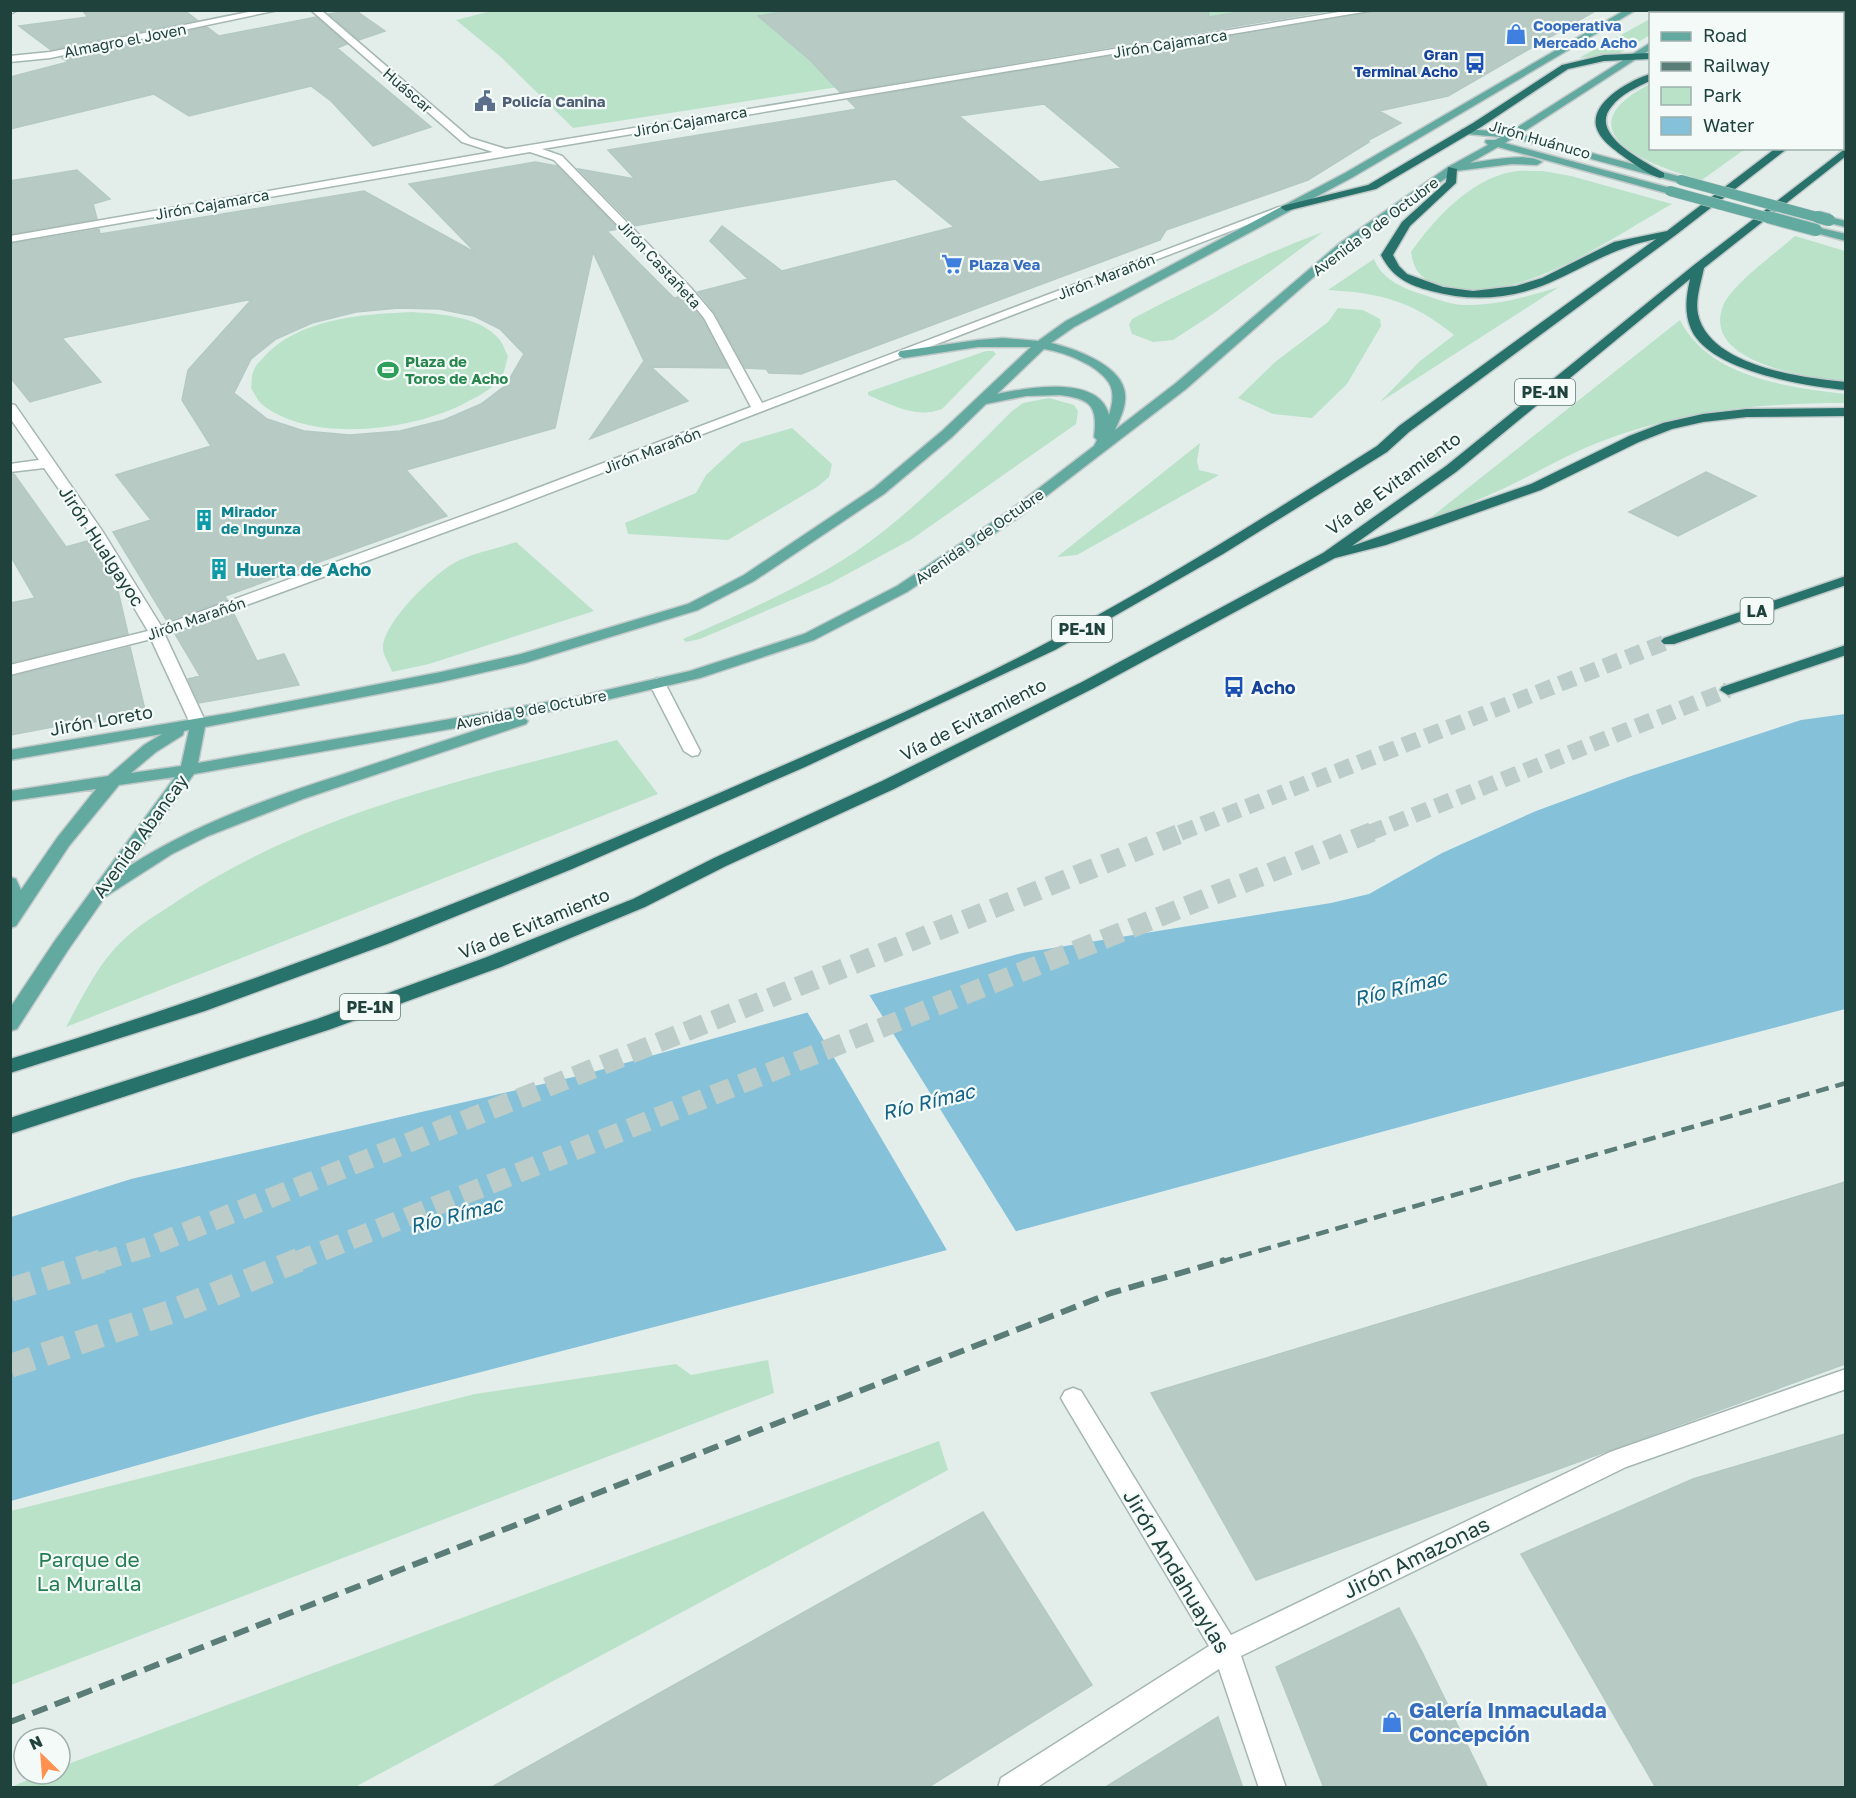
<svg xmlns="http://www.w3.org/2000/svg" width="1856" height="1798" font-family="'Golos Text',sans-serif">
	<rect width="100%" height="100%" fill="#e3eeeb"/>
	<path fill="#b9e2c9" d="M 495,10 L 1331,11 L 573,128 L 501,57 L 456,20 Z
		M 1650,19 L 1650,35 L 1618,54 L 1579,58 Z
		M 1650,84 L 1650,148 L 1745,149 L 1702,180 C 1650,166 1559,131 1650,84 Z
		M 1543,171 L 1571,176 L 1672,204 C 1609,239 1512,311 1438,285 C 1420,278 1414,271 1411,252 C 1434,219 1470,180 1511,172 C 1521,170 1533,171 1543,171 Z
		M 1323,232 L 1213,314 L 1173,340 L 1153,342 L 1132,334 L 1129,325 L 1132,319 C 1194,286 1257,257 1323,232 Z
		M 1795,236 L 1845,251 L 1845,381 C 1809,378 1701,363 1723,306 C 1731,285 1777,252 1795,236 Z
		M 1374,259 C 1380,276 1398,286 1415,292 C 1432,297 1451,306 1469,305 C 1500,305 1529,296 1559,287 L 1380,402 L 1420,361 L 1454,335 C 1412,301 1381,293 1328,290 Z
		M 1338,308 L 1363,310 L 1380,319 L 1381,326 L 1347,384 L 1312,418 L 1273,414 L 1238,398 L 1275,362 L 1328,322 Z
		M 412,312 C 440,314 480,316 499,339 C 503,343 505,351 508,356 C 506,362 505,369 503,374 C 496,387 479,396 467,402 C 415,430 315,444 264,406 C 258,402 255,394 251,388 C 252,382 251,375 254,370 C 255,366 259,362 262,359 C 297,318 363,314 412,312 Z
		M 1680,320 C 1709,378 1788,387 1845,394 L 1845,403 C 1763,403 1686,410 1608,439 C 1576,450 1547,467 1517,482 C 1487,497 1456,509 1425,522 Z
		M 986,351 L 993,351 L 996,354 L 942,409 C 916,419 892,405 868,395 L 868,392 Z
		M 1049,398 L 1074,405 L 1078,411 L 1076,424 L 912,539 L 829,584 L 700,639 L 686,642 L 683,639 C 742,613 801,588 855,552 C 911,514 964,459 1012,411 L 1023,403 Z
		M 792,428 L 832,464 L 829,477 L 817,487 L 728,540 L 628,534 L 625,523 L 696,493 L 706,475 L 741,443 Z
		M 1200,443 L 1197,461 L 1199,470 L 1219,475 L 1077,555 L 1057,557 Z
		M 516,542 L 594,611 L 429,664 L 392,672 C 390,665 384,657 383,650 C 381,624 433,575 454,563 C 472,553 496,549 516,542 Z
		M 617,740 L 658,794 L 66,1027 C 82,998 96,967 120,943 C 138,925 161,912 182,898 C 313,812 468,779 617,740 Z
		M 768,1360 L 774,1393 L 11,1685 L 11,1511 L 475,1394 L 676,1364 L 691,1375 Z
		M 939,1441 L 948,1470 L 355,1787 L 11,1787 L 42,1774 L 60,1774 L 60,1767 Z"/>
	<path fill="#85c2d9" d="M 1845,714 L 1845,1009 L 1466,1109 L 862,1273 L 315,1415 L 11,1501 L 11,1217 L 131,1179 L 582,1075 L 1022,953 L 1331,903 L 1369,894 L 1442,853 L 1536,811 L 1631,776 L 1801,720 Z"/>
	<path fill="#e3eeeb" d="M 868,993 L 1017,1233 L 948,1252 L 806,1010 Z"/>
	<path fill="#b8cac4" stroke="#b4c9c3" stroke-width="1.5" fill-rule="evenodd" d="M 82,10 L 184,10 L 197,20 L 51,50 L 19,26 L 88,17 Z
		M 355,10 L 385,31 L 359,40 L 329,14 Z
		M 796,10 L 1208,10 L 1209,17 L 1252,10 L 1334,10 L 840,92 L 810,60 L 758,16 Z
		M 1377,10 L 1597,10 L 1448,96 L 1379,111 L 1401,123 L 1367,141 L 1369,142 L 1308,180 L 1166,230 L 1160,240 L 801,374 L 769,373 L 766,369 L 745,368 L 715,313 L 698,292 L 748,279 L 710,241 L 722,226 L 782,271 L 954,227 L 895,179 L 634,226 L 578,169 L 635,179 L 608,150 L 857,109 L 848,100 ZM 1044,104 L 1121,168 L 1040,182 L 959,116 Z
		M 316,17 L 347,44 L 337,48 L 431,127 L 373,146 L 331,101 L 311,86 L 189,116 L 154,94 L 10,129 L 10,77 L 68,62 L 62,58 L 207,27 L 219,36 Z
		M 535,162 L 557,166 L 619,229 L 607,231 L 674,298 L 683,296 L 702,319 L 728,368 L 651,367 L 688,401 L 590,439 L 644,361 L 593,252 L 555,428 L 406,470 L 447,516 L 225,596 L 227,600 L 167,621 L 113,532 L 151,520 L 116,475 L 211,446 L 182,400 L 188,370 L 252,299 L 62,338 L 101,382 L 30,402 L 10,377 L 10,244 L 99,229 L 100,234 L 364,191 L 476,253 L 409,184 ZM 398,308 L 439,309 L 474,316 L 500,329 L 524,354 L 506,385 L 481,404 L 444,420 L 400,431 L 350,435 L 304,431 L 267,419 L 234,393 L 251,359 L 276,339 L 312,323 L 356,312 Z
		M 77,170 L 110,199 L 93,204 L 97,219 L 10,234 L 10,181 Z
		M 1706,472 L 1756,496 L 1678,536 L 1629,512 Z
		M 10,474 L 14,474 L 66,547 L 91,540 L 116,582 L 128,634 L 10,663 L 10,603 L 35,598 L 10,555 Z
		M 233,612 L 257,661 L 284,654 L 299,685 L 199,703 L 188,679 L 200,676 L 175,634 Z
		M 130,647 L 145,710 L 85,724 L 84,721 L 10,735 L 10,677 Z
		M 1845,1182 L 1845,1364 L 1256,1580 L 1151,1393 Z
		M 1845,1434 L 1845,1788 L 1656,1788 L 1521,1554 L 1693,1479 Z
		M 983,1512 L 1092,1685 L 927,1788 L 490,1788 Z
		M 1399,1608 L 1421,1650 L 1488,1788 L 1324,1788 L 1276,1667 Z
		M 1218,1717 L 1243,1788 L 1104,1788 Z"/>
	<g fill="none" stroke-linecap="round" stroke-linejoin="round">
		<path stroke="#bcccc8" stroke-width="16" stroke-dasharray="16 8" stroke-linecap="butt" d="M 1180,833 L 1669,641
			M 1369,833 L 1728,690"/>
		<path stroke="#bcccc8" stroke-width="20" stroke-dasharray="20 10" stroke-linecap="butt" d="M 100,1262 L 148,1247 L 1184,832
			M 295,1262 L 1372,832"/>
		<path stroke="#bcccc8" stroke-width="24" stroke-dasharray="24 12" stroke-linecap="butt" d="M 10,1290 L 105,1260
			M 10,1366 L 170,1312 L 299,1260"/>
		<defs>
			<path id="minor" d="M 10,10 L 18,10 L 10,14 Z
				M 258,10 L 278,10 L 50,58 L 10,62 L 10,56 L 50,52 Z
				M 311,10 L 321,10 L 470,138 L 506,149 L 1351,10 L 1375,10 L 542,149 L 562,156 L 691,288 L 713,314 L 762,403 L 1279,207 L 1287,207 L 1288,209 L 508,509 L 165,635 L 206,723 L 204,726 L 192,726 L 190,723 L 151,639 L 10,675 L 10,665 L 148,631 L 89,532 L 44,468 L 10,472 L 10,464 L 39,460 L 10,418 L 10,404 L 15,405 L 103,532 L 161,626 L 498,503 L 751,407 L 704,318 L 683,292 L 554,160 L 530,152 L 10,242 L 10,236 L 493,152 L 462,142 Z
				M 657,678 L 665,683 L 700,751 L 698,755 L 692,756 L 684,751 L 649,683 Z
				M 1846,1369 L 1846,1389 L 1626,1467 L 1241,1656 L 1286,1788 L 1259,1788 L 1219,1669 L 1036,1788 L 998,1788 L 1001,1778 L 1209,1646 L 1065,1405 L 1061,1398 L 1065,1391 L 1073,1388 L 1081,1391 L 1231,1635 L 1610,1452 Z"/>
			<path id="major" d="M 1625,10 L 1636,10 L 1353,177 L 1074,327 L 1051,343 C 1073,348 1118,364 1124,389 C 1128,403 1121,417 1115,430 L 1176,383 L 1340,243 L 1448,167 L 1488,145 L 1485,142 L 1486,140 L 1495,140 L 1501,137 L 1466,134 L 1461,131 L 1462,129 L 1510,132 L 1650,43 L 1650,50 L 1520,134 L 1685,178 L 1685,182 L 1677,182 L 1513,138 L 1505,143 L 1674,189 L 1674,193 L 1666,193 L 1498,147 L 1470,163 C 1487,161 1529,152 1542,162 L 1537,165 L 1512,164 L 1456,171 L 1348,247 L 1186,389 L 1019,517 L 907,592 L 814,640 L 700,678 L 576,707 L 521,716 L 528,721 L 526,724 L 303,799 L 208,836 L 172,854 L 105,897 L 68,950 L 17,1029 L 10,1031 L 10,1008 L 54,942 L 175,777 L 119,785 L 69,846 L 16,926 L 10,928 L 10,877 L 16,879 L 21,890 L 57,838 L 96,789 L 10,801 L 10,791 L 108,776 L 144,745 L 162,734 L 10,760 L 10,750 L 230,713 L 441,672 L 521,654 L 688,604 L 744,575 L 874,488 L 942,431 L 1031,347 L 978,347 L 904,358 L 900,357 L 898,354 L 900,351 L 978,340 L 1003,338 L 1038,341 L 1066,321 L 1345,173 ZM 1044,349 C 1064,352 1098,365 1109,383 C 1115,393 1112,406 1109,415 C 1099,374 1026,388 997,394 ZM 1060,395 C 1091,399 1098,406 1094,437 L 1097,440 L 1094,446 L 1009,511 L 897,586 L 804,634 L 690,671 L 576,697 L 198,763 L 205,727 L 441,682 L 525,663 L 698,610 L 754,581 L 884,494 L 952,437 L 986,404 L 1026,396 ZM 513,718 C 457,737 400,755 344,774 C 269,798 194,824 128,867 L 194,774 ZM 189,730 L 181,766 L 131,773 L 156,752 L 183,735 L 184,731 Z
				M 1705,10 L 1715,10 L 1712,14 L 1702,14 Z
				M 1829,217 L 1846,221 L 1846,227 L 1825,222 L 1825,218 Z
				M 1816,227 L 1846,234 L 1846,241 L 1812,232 L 1812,228 Z"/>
			<path id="highway" d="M 1842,39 L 1846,39 L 1846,45 L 1842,45 Z
				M 1650,53 L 1650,59 L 1604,61 L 1568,69 L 1481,127 L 1376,189 L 1286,211 L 1281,208 L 1282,206 L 1368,185 L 1473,123 L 1562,65 L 1604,55 Z
				M 1650,74 L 1650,81 C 1637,87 1621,94 1612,106 C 1587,134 1644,161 1664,173 L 1664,177 L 1660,178 C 1649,175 1637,166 1627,159 C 1616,151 1599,140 1596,126 C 1591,101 1631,80 1650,74 Z
				M 1846,97 L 1846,104 L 1842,105 L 1842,98 Z
				M 1776,148 L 1788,148 L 1677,234 L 1409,432 L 1387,452 L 1223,554 L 1055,650 L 805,767 L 572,869 L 390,943 L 205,1011 L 10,1073 L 10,1059 C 254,985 490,893 724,791 C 827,746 933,702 1033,650 C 1151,589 1265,517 1377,446 L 1399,426 L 1656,239 C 1612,248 1588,266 1549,283 C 1512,299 1471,302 1431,291 C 1408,285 1392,277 1381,255 L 1402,222 L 1446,182 L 1448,167 L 1457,169 L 1456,183 L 1410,226 L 1393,255 L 1399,266 L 1407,274 L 1443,287 L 1473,291 L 1516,286 L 1542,278 L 1614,242 L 1667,231 Z
				M 1846,148 L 1846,156 L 1704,268 C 1701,283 1695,300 1698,314 C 1709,366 1802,378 1846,382 L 1846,390 C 1805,386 1709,371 1691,329 C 1684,312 1686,297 1690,279 L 1456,472 L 1352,546 L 1531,484 L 1629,436 L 1663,423 L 1703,414 L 1747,409 L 1846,408 L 1846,416 L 1747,417 L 1703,422 L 1672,429 L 1639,442 L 1541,490 L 1386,545 L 1335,558 L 1094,688 L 894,789 L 726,866 L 645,907 L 501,967 L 331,1029 L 10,1134 L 10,1118 L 317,1019 L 487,957 L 633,899 L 714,858 L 882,781 L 1082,682 L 1323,553 L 1446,466 L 1694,265 Z
				M 1846,576 L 1846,585 L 1674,644 L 1664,644 L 1661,641 L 1664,638 Z
				M 1846,645 L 1846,655 L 1734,693 L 1728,695 L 1720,690 L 1722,687 Z"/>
		</defs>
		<use href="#minor" stroke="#a5b7b3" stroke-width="3"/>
		<use href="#major" stroke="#c1cac9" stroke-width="3"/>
		<use href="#highway" stroke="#c1cac9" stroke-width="3"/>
		<use href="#minor" fill="#fff" fill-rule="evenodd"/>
		<use href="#major" fill="#62a9a0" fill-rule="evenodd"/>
		<use href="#highway" fill="#28726c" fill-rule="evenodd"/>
		<path stroke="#5b7d78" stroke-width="4.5" stroke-dasharray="13 7" stroke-linecap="butt" d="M 1220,1262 L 1846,1083"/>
		<path stroke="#5b7d78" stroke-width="6" stroke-dasharray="16 8" stroke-linecap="butt" d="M 10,1722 L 1111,1293 L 1225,1260"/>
		<defs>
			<path id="major-bridge-far1" d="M 1681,180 L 1824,219
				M 1670,191 L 1773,219"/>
			<path id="major-bridge" d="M 1768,217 L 1816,230
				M 1818,217 L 1829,220"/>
		</defs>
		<use href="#major-bridge-far1" stroke="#c1cac9" stroke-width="11" stroke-linecap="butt"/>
		<use href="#major-bridge" stroke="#c1cac9" stroke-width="14" stroke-linecap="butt"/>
		<use href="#major-bridge-far1" stroke="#62a9a0" stroke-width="10"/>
		<use href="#major-bridge" stroke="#62a9a0" stroke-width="12"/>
	</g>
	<defs>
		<symbol id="shop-bare" viewBox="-9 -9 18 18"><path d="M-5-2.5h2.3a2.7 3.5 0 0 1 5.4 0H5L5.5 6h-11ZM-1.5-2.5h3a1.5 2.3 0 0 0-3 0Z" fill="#3f7fe0" stroke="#f4faf8" stroke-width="2.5" paint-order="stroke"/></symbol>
		<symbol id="bus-bare" viewBox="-9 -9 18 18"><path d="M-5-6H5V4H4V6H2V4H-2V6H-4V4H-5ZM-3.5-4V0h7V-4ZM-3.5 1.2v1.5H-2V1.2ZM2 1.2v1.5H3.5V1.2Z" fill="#1a4fb4" stroke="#f4faf8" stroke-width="2.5" paint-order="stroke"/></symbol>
		<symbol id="civic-bare" viewBox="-9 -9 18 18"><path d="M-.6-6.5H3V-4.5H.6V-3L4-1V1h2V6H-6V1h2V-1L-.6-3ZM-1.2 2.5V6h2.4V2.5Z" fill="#5c6f8a" stroke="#f4faf8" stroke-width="2.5" paint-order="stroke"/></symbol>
		<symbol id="supermarket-bare" viewBox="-9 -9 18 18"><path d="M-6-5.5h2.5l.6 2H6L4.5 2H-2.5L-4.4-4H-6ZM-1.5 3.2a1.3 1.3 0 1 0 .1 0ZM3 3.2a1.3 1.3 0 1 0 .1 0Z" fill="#3f7fe0" stroke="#f4faf8" stroke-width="2.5" paint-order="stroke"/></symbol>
		<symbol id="stadium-bare" viewBox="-9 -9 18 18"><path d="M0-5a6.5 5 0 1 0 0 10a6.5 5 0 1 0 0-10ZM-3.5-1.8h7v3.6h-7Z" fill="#2e9e5b" stroke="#f4faf8" stroke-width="2.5" paint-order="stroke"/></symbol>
		<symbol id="building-bare" viewBox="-9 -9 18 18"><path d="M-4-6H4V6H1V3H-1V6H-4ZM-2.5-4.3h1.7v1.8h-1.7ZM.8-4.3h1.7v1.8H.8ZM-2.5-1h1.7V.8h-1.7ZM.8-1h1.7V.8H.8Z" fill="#0f9aa8" stroke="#f4faf8" stroke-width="2.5" paint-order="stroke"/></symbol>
	</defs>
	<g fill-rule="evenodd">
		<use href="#shop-bare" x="1501" y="19" width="30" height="30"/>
		<use href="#bus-bare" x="1460" y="48" width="30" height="30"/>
		<use href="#civic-bare" x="470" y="86" width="30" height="30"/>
		<use href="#supermarket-bare" x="937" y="249" width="30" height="30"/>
		<use href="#stadium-bare" x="373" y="355" width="30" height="30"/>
		<use href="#building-bare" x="189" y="505" width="30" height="30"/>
		<use href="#building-bare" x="204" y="554" width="30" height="30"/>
		<use href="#bus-bare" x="1219" y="672" width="30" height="30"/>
		<use href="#shop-bare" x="1377" y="1707" width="30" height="30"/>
	</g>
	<g text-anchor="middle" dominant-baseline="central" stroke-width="4.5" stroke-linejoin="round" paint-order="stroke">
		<g font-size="15" font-weight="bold" fill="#366cbe" stroke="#f4faf8" text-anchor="start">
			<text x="1533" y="25">Cooperativa<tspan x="1533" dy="17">Mercado Acho</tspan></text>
			<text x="969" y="264">Plaza Vea</text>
		</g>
		<g font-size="15" fill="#20423d" stroke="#f4faf8">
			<text transform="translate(125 40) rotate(-11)">Almagro el Joven</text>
			<text transform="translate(1170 43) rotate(-9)">Jirón Cajamarca</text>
			<text transform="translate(408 90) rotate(41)">Huáscar</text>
			<text transform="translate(690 121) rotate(-10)">Jirón Cajamarca</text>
			<text transform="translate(1540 139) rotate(16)">Jirón Huánuco</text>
			<text transform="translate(212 204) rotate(-10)">Jirón Cajamarca</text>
			<text transform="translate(1375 226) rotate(-37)">Avenida 9 de Octubre</text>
			<text transform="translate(660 264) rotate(47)">Jirón Castañeta</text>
			<text transform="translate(1106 276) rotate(-21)">Jirón Marañón</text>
			<text transform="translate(652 450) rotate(-21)">Jirón Marañón</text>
			<text transform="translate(979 536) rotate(-35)">Avenida 9 de Octubre</text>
			<text transform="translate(196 618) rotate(-19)">Jirón Marañón</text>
			<text transform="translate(531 709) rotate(-11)">Avenida 9 de Octubre</text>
		</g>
		<g font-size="15" font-weight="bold" fill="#164399" stroke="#f4faf8" text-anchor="end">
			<text x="1458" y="54">Gran<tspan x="1458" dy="17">Terminal Acho</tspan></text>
		</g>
		<g font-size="15" font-weight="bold" fill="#4e5e75" stroke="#f4faf8" text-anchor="start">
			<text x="502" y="101">Policía Canina</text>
		</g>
		<g font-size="15" font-weight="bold" fill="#27864d" stroke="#f4faf8" text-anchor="start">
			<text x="405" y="361">Plaza de<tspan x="405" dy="17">Toros de Acho</tspan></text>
		</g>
		<g font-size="15" font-weight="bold" fill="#0d838f" stroke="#f4faf8" text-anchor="start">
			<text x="221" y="511">Mirador<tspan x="221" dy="17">de Ingunza</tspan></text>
		</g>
		<g fill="#f4faf8" stroke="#607975" stroke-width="1.5">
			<rect x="1515" y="379" width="60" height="26" rx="4.5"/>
			<rect x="1740.5" y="598" width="33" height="26" rx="4.5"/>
			<rect x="1052" y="616" width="60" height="26" rx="4.5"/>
			<rect x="340" y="994" width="60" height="26" rx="4.5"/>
		</g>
		<g font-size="16" font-weight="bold" fill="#20423d">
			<text x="1545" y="392">PE-1N</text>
			<text x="1757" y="611">LA</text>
			<text x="1082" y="629">PE-1N</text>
			<text x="370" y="1007">PE-1N</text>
		</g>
		<g font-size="18" fill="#20423d" stroke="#f4faf8">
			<text transform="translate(1393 483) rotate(-36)">Vía de Evitamiento</text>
			<text transform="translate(102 546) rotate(57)">Jirón Hualgayoc</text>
			<text transform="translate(973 719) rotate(-27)">Vía de Evitamiento</text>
			<text transform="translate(101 720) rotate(-10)">Jirón Loreto</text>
			<text transform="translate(140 836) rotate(-54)">Avenida Abancay</text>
			<text transform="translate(534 923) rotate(-22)">Vía de Evitamiento</text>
		</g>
		<g font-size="18" font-weight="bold" fill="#0d838f" stroke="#f4faf8" text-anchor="start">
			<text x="236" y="569">Huerta de Acho</text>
		</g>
		<g font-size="18" font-weight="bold" fill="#164399" stroke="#f4faf8" text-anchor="start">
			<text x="1251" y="687">Acho</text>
		</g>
		<g font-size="20" font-style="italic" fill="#136485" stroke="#f4faf8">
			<text transform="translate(1400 987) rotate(-14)">Río Rímac</text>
			<text transform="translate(928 1101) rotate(-14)">Río Rímac</text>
			<text transform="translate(456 1214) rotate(-14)">Río Rímac</text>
		</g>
		<g font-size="21" fill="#20423d" stroke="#f4faf8">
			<text transform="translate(1416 1557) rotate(-26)">Jirón Amazonas</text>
			<text transform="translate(1177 1571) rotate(59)">Jirón Andahuaylas</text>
		</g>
		<g font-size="21" fill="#257e53" stroke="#f4faf8">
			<text x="89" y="1559">Parque de<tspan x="89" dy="24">La Muralla</tspan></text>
		</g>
		<g font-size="21" font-weight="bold" fill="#366cbe" stroke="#f4faf8" text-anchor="start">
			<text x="1409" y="1710">Galería Inmaculada<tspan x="1409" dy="24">Concepción</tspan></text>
		</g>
	</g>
	<rect width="1856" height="1798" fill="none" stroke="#20423d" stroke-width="24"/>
	<rect x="1649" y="12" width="195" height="138" fill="#f4faf8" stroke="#9fb0ad" stroke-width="1.5"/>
	<rect x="1661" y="32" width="30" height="9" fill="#62a9a0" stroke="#9fb0ad" stroke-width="1.5"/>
	<text x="1703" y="42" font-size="18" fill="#20423d">Road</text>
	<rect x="1661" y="62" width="30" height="9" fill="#5b7d78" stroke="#9fb0ad" stroke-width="1.5"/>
	<text x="1703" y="72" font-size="18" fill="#20423d">Railway</text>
	<rect x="1661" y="87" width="30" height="18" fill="#b9e2c9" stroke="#9fb0ad" stroke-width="1.5"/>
	<text x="1703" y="102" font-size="18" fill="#20423d">Park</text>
	<rect x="1661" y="117" width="30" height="18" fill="#85c2d9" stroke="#9fb0ad" stroke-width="1.5"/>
	<text x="1703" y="132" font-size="18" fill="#20423d">Water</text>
	<g transform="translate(42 1756) rotate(335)"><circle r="28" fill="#f4faf8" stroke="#9fb0ad" stroke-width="1.5"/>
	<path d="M0-4.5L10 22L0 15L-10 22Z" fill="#ff9150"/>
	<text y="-9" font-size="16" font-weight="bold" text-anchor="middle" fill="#20423d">N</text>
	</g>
</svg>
